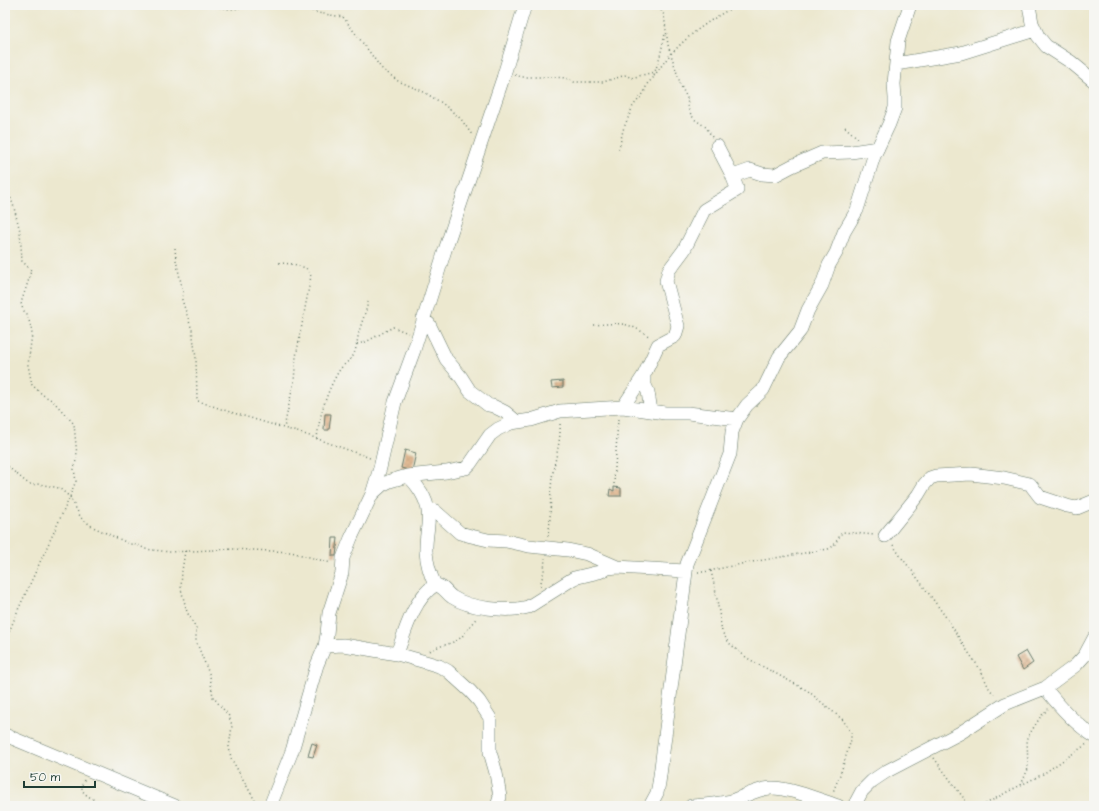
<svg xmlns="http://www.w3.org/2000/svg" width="1099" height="811" font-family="'Architects Daughter',sans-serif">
	<defs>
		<pattern id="building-cross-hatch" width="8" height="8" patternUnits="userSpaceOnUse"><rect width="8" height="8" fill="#deb085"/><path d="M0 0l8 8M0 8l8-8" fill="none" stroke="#b3906e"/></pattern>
	</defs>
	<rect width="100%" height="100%" fill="#f6f6f2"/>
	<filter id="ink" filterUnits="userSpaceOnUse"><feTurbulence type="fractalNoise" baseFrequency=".025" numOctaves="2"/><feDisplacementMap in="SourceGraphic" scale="8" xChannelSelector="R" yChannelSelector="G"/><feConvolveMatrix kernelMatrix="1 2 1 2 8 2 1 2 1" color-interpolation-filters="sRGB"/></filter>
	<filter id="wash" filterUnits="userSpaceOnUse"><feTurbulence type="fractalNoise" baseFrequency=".012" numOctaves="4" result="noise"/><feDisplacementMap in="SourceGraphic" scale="16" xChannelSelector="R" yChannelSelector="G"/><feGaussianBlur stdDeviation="0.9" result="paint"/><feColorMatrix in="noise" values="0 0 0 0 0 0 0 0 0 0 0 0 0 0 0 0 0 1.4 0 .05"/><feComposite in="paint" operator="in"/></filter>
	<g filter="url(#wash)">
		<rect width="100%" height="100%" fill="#ece8cf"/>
		<g id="blocks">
			<path fill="url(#building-cross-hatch)" d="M 563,381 L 563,387 L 552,388 L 551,382 Z
				M 325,414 L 331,414 L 329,430 L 324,430 Z
				M 405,450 L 416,453 L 412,471 L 401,468 Z
				M 614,487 L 621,488 L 621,496 L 609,496 L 610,489 L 614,491 Z
				M 333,538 L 338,538 L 336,556 L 332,556 Z
				M 1026,651 L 1033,663 L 1023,670 L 1016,657 Z
				M 312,743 L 317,745 L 313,757 L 308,756 Z"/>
		</g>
	</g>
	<g filter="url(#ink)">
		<use href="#blocks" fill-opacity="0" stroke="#67796a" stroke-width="1"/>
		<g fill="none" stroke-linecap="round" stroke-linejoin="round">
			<defs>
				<path id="minor" d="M 1029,5 L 1032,23 L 1038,36 L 1046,46 L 1071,62 L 1094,81
					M 896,64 L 961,53 L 1035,30
					M 733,176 L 750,170 L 762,174 L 775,175 L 792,166 L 822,153 L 851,152 L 878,148
					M 423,319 L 429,324 L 446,359 L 461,377 L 470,391 L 488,405 L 493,406 L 505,412 L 517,422
					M 644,375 L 644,383 L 648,392 L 651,411
					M 623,407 L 644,375 L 658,345 L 675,336 L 678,326 L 666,281 L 669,270 L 684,250 L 704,210 L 737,190 L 737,188 L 731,173 L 717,146
					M 407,476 C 414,480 416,485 421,492 C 435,515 425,528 426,552 C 427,565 430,574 435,585
					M 372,494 L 382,485 L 390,481 L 407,476 L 446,472 L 466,468 L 470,464 L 490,435 L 498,429 L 511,423 L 531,420 L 560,411 L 623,407 L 665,413 L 688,413 L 737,419
					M 429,509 L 435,511 L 460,533 L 471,536 L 488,540 L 506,541 L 529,546 L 568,550 L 587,554 L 617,567
					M 885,536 L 918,495 L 924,485 L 930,478 L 936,476 L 971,474 L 1004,478 L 1030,484 L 1040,497 L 1067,506 L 1077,508 L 1094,501
					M 325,646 L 343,645 L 356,647 L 397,654 L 429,663 L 439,666 L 448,671 L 470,691 L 479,701 L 490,718 L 490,752 L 496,773 L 500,797 L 497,806
					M 397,654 C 405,631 414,598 435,585 C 444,586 445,592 452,597 C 470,609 508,612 528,607 L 574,578 L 599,572 L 608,568 L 617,567 L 685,571
					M 1045,688 C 1059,706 1075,724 1094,736
					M 5,735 L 175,806
					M 270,806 L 292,751 L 317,665 L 325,646 L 327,634 L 329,613 L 342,573 L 343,558 L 351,538 L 372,494 L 380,468 L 395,402 L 414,350 L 445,250 L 503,78 L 525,5
					M 650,806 L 657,793 L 659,783 L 687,564 L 730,454 L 732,432 L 737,419 L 747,405 L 763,390 L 779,357 L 800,331 L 808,310 L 822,285 L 829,265 L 836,253 L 844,232 L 857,210 L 874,156 L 889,124 L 895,108 L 895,98 L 894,84 L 898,41 L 910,5
					M 691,806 C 704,805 718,804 731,801 C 744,797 758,788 772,788 C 791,788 820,800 838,806
					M 854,806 L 862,791 L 872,781 L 887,771 L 960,733 L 1005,704 L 1045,688 L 1076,665 L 1085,655 L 1094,638"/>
			</defs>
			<use href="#minor" stroke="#67796a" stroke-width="14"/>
			<path stroke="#67796a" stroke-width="1.5" stroke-dasharray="1 3" stroke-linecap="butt" d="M 204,5 L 230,9 L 282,5
				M 297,5 L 318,13 L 343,17 L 368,50 L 381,68 L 398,81 L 422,91 L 442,103 L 461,119 L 472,135
				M 655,5 L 661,10 L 664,15 L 668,45 L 681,86 L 687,98 L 689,111 L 694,119 L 706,127 L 712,137
				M 515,75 L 522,77 L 554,77 L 566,78 L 574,82 L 603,82 L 626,75 L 631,78 L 654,72
				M 654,76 C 661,67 667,57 676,49 C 693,31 715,17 737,5
				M 845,127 L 860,140
				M 619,149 L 623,130 L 633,106 L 644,93 L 647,84 L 653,78 L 660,56 L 665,34
				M 5,183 L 13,204 L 20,231 L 22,261 L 31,270 L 29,279 L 21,303 L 23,310 L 27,314 L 31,327 L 32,334 L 28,365 L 32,385 L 43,395 L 53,401 L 74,424 L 77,456 L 74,469 L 76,481 L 71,493 L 70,497 L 18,610 L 5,642
				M 175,248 L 176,260 L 183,292 L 182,300 L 192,330 L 196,358 L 197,398 L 198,401 L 227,411 L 307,435 L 370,458
				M 279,263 L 293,264 L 306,268 L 311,276 L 296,357 L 294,381 L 284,428
				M 594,325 C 621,323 627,321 650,337
				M 357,344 L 366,342 L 393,327 L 408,333
				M 317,439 C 319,417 327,390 339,371 C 342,365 350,361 353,356 C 357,348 357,340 359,332 C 362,321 366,312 368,302
				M 5,464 L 26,482 L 32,485 L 39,484 L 59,488 L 70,497 L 81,518 L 93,527 L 130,544 L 138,545 L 145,549 L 170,552 L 233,549 L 291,552 L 331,563
				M 614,484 L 618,419
				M 548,536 C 552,515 549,493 553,472 C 556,455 561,441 560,423
				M 893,545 L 901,557 L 913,572 L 948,620 L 964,646 L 980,669 L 989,688 L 996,697
				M 185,551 L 182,571 L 181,589 L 187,612 L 196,628 L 196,641 L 210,676 L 213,697 L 229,716 L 231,722 L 232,726 L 229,747 L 231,758 L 258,806
				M 711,571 L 716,593 L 722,632 L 729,643 L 747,658 L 808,691 L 843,720 L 851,733 L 851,740 L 841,772 L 833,792
				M 698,572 L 704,572 L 746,563 L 828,549 C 837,546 837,537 843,532 L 875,535
				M 540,586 L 544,571 L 545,558
				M 430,651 C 439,645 450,645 459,639 C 464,636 471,623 477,618
				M 934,758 L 968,804 L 971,806
				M 84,780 C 76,796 94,796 101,806
				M 1021,785 L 1028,769 L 1027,738 L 1041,716 L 1048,709
				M 509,803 C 523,805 537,804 551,806
				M 6,806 L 6,748
				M 982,806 L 1007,792 L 1043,774 L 1087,744"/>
			<use href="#minor" stroke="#fff" stroke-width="13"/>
		</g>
	</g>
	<rect width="1099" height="811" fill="none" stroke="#f6f6f2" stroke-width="20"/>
	<path d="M24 781v6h71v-6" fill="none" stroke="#1f3d34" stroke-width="2"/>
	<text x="30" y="781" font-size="12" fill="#1f3d34" stroke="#f6f6f2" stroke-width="3" paint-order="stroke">50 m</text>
</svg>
